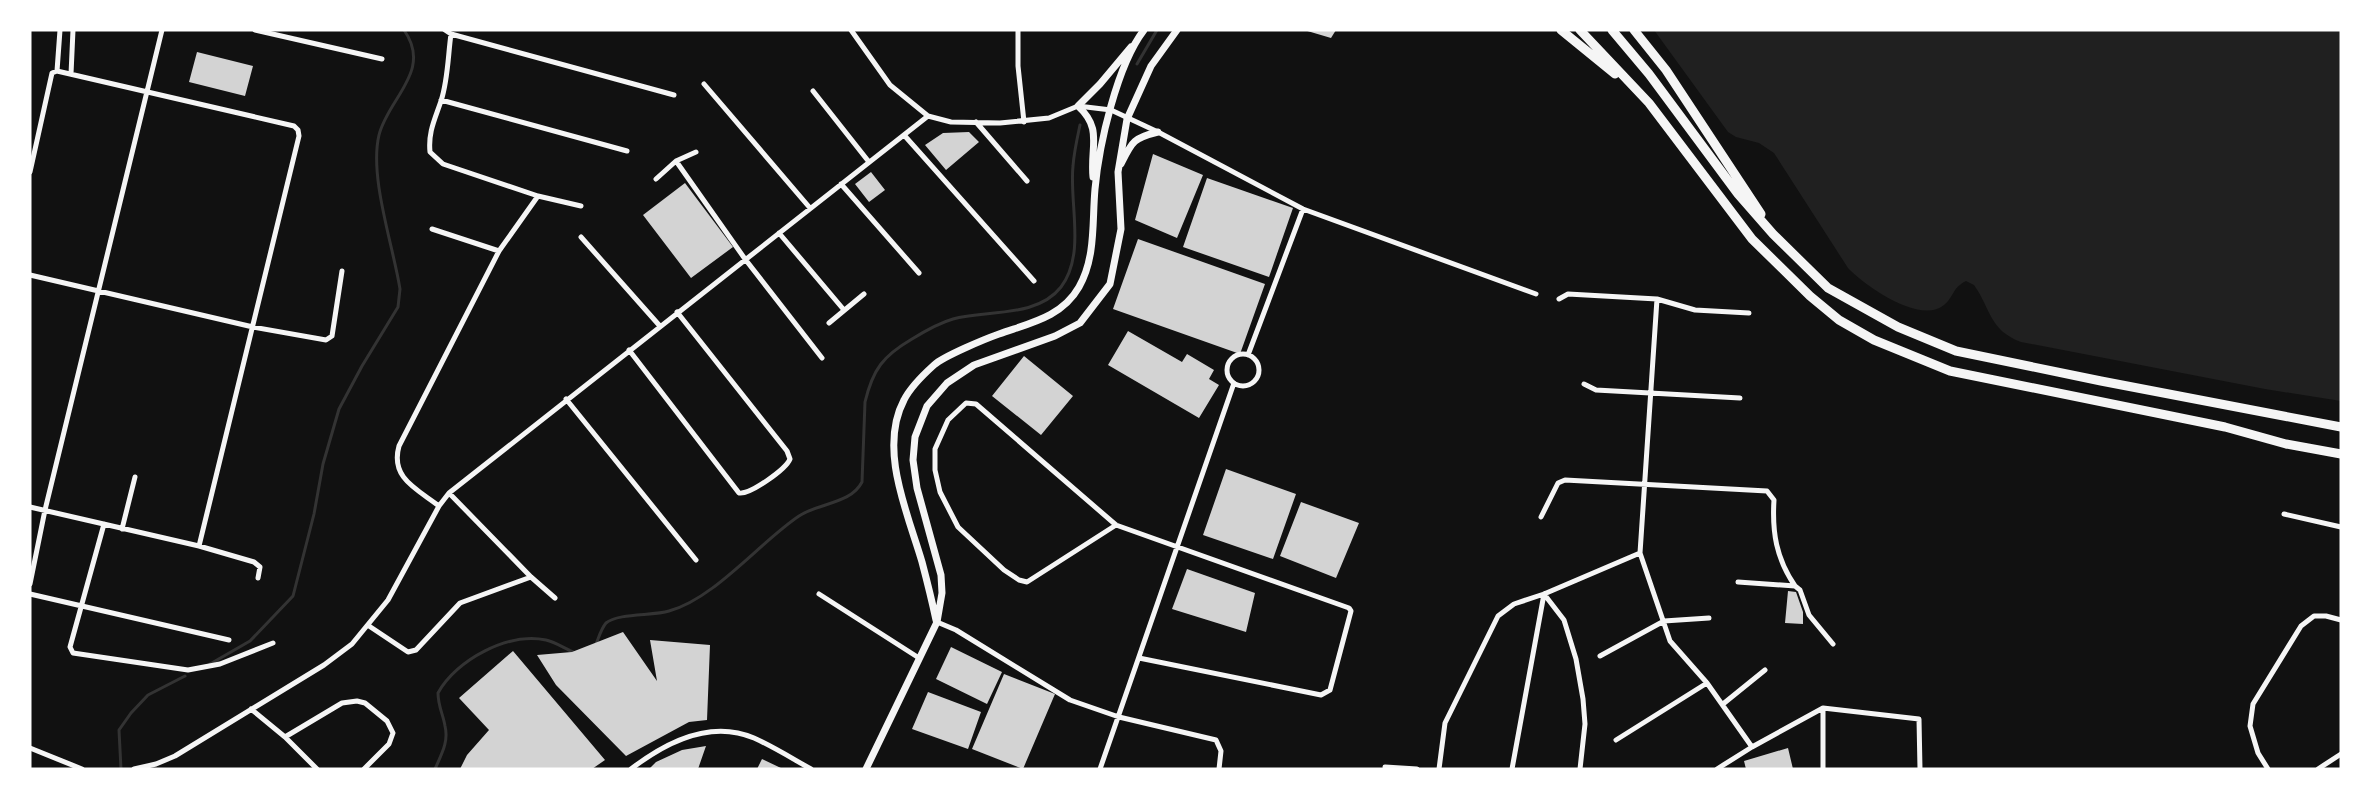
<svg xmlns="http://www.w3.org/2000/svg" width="2371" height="799" font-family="Quicksand,sans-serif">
	<rect width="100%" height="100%" fill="#111"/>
	<path fill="#202020" d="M 1654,30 L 2341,30 L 2341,401 L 2265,389 L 2021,342 C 1989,330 1991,309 1974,285 L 1966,281 C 1952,288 1954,297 1944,305 C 1920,325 1864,285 1848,268 L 1774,153 L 1759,143 L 1736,137 L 1728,132 Z"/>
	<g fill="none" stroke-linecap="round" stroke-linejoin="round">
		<path stroke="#333" stroke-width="3" d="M 1137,64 L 1157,30
			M 596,644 C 599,637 601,629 606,623 C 618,613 653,616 669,611 C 714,599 760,542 799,516 C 818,503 851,504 862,482 L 865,402 C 873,369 883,356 912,339 C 925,331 939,323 953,319 C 986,310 1037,318 1061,287 C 1086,254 1069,203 1073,166 C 1074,152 1077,139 1080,125
			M 210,664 L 250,641 L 293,596 L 314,514 L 323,464 L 339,409 L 362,366 L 398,307 L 400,289 C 393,245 369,177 379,135 C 388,98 433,71 404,30
			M 121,769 L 119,730 L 131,713 L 148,695 L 185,676
			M 435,769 C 441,755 449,742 445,726 C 443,714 438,706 438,693 C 456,660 508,632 546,640 C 556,642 565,649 575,653"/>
	</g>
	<path fill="#d3d3d3" d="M 1304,30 L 1336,30 L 1331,38 Z
		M 197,52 L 253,66 L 245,96 L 189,82 Z
		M 969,132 L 979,142 L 946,170 L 925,145 L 943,133 Z
		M 1153,154 L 1203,175 L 1177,238 L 1135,220 Z
		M 871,172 L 885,190 L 869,202 L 855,184 Z
		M 1207,178 L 1293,208 L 1269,277 L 1183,247 Z
		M 685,183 L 733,247 L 691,278 L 643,215 Z
		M 1138,239 L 1265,284 L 1240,354 L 1113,309 Z
		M 1128,331 L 1182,362 L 1187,354 L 1214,370 L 1209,379 L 1219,385 L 1199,418 L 1108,365 Z
		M 1024,356 L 1073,396 L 1041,435 L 992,396 Z
		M 1226,469 L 1296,494 L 1273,559 L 1203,535 Z
		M 1301,502 L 1359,523 L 1336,578 L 1280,556 Z
		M 1187,569 L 1255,593 L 1246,632 L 1172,609 Z
		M 1788,591 L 1796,592 L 1803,612 L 1803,624 L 1785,623 Z
		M 623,632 L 657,681 L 650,640 L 710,645 L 707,720 L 689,722 L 626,756 L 556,685 L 537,655 L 572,652 Z
		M 951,647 L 1002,672 L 987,704 L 936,679 Z
		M 513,651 L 605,760 L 592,769 L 460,769 L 467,755 L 489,730 L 459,698 Z
		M 1004,674 L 1055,694 L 1023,769 L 972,749 Z
		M 928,692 L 981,712 L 968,749 L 912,729 Z
		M 706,746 L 698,769 L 649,769 L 656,762 L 682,750 Z
		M 1788,748 L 1793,769 L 1746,769 L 1744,761 Z
		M 762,759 L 783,769 L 757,769 Z"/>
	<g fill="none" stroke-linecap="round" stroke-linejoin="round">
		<path stroke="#f5f5f5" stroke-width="5" d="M 255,30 L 382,59
			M 445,30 L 451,34 L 674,95
			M 851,30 L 890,85 L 928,116 L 951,122 L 1000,123 L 1049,118 L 1078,106 L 1111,110 L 1158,132 L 1303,209 L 1536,294
			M 1018,30 L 1018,66 L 1024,122
			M 57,71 L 60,30
			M 71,74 L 73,30
			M 704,84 L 810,208
			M 813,91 L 869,162
			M 441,100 L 627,151
			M 976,122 L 1027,181
			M 904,135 L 1034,281
			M 676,161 L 745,259 L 822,358
			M 30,172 L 52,73 L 57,71 L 294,126 L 298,130 L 299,136 L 199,546
			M 656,179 L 676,161 L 696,152
			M 841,184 L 919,273
			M 538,196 L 581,206
			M 432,229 L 499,251
			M 779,233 L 844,310
			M 581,237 L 659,325
			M 30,275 L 253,327 L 326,340 L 332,336 L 342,271
			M 1559,299 L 1568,294 L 1657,299 L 1695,310 L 1749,313
			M 829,323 L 864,294
			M 629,350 L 739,493 C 750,495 786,469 790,459 L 787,451 L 677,312
			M1227 370a16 16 0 1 1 32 0a16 16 0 1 1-32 0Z
			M 1248,355 L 1303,209
			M 1584,384 L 1596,390 L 1740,398
			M 566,399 L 696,560
			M 449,493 L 531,577 L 555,598
			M 439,506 C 417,489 390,478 399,446 L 499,251 L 538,196 L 443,164 L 430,152 C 428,132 435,119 441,101 C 448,80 448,55 451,34
			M 30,507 L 199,546 L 254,562 L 260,567 L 258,578
			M 2284,514 L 2341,527
			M 1541,517 L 1558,483 L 1565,480 L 1767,491 L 1774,500 C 1772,532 1776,558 1795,586 L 1738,582
			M 104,524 L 70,647 L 73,653 L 188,670 L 220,664 L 273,643
			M 1116,525 L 1027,582 L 1019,580 L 1004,570 L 958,527 L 940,492 L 935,470 L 935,449 L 948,420 L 966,403 L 976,404 L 1116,525 L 1349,608 L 1351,611 L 1330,690 L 1321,695 L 1139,658
			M 122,529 L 135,477
			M 1640,553 L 1670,641 L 1707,683 L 1752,747
			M 30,584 L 45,510 L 162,30
			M 1795,586 L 1800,590 L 1809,615 L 1833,644
			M 30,594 L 229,640
			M 819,594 L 919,658
			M 1544,594 L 1564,620 L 1576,659 L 1583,699 L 1585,724 L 1580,769
			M 937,622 L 956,630 L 1070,700 L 1119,717 L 1216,740 L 1221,751 L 1219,769
			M 369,626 L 408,652 L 416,650 L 460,603 L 531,577
			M 1600,656 L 1664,621 L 1709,618
			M 1723,704 L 1765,670
			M 1823,708 L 1823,769
			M 251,709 L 285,737 L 317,769
			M 285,737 L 342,703 L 357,701 L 365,703 L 387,721 L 393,733 L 389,744 L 364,769
			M 1616,740 L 1707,683
			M 30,748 L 82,769
			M 1385,767 L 1417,769
			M 134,769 L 156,764 L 175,756 L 324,665 L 352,644 L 388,600 L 439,506 L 449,493 L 928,116
			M 631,769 C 666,742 710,719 754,738 C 774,747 793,759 811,769
			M 1100,769 L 1234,383
			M 1439,769 L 1445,723 L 1498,616 L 1514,604 L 1544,594 L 1640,553 L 1657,299
			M 1512,769 L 1544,594
			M 1717,769 L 1752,747 L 1823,708 L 1919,719 L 1920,769
			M 2268,769 L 2258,753 L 2250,726 L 2253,704 L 2301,626 L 2314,616 L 2326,616 L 2341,620
			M 2318,769 L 2341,754"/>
		<path stroke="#f5f5f5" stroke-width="7" d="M 1121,164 C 1132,142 1133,138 1158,132
			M 1093,177 C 1090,146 1103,129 1078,106 L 1100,84 L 1131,47
			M 936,620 C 932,601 927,581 922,562 C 908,514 878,449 904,400 C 910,388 924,374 934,365 C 944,356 985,339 999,334 C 1030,323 1062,317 1079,287 C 1096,257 1092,222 1095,189 C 1099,145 1117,65 1144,30
			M 866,769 L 937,622 L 942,593 L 941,575 L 917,488 L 913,460 L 915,437 L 927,406 L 947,383 L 974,365 L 1055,336 L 1080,323 L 1110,284 L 1121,229 L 1118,172 L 1127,119 L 1151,66 L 1177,30"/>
		<path stroke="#f5f5f5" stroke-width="9" d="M 1561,30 L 1615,74
			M 1580,30 L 1649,103 L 1752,239 L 1810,296 L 1839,320 L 1874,340 L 1950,371 L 2225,427 L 2286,444 L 2341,454
			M 1612,30 L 1649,74 L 1738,194 L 1773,234 L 1828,288 L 1898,327 L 1956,351 L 2101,381 L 2341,427
			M 1634,30 L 1666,70 L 1761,214"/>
	</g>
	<rect width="2371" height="799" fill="none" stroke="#ffffff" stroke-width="63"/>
</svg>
